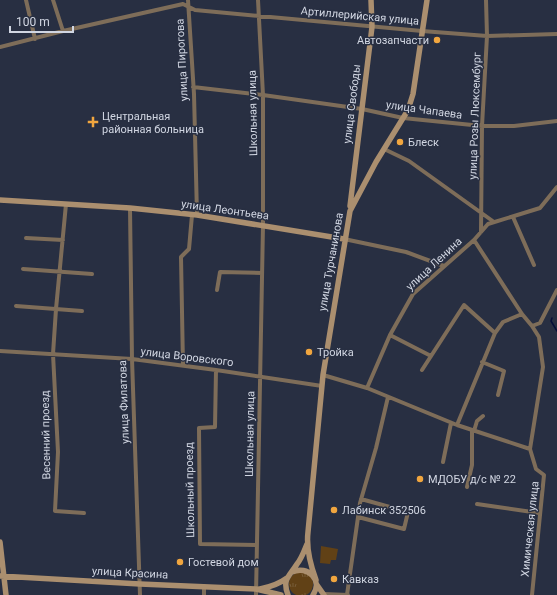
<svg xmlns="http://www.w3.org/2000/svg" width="557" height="595" font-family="Roboto,sans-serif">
	<defs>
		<pattern id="grass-tufts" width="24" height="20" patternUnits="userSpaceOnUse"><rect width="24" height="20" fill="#614116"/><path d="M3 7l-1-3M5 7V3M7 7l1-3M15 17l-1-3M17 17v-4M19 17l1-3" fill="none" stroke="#775c38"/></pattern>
	</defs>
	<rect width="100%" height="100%" fill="#282f42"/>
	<path fill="url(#grass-tufts)" d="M289 584a12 12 0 1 1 24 0a12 12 0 1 1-24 0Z"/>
	<path fill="#614116" d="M 321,546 L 338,549 L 336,560 L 331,560 L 330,564 L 320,563 Z"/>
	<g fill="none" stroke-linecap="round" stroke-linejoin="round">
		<path stroke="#050e38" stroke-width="1.5" d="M 552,318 L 551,321 L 557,331"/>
		<path stroke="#7e6d59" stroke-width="4" d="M 26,0 L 35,39
			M 53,0 L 63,31
			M 188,0 L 194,94 L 197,215
			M 0,47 L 63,31 L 183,4 L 195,10 L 422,31 L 487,36 L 557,34
			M 193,87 L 263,95 L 362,109 L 403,118 L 482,126 L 514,126 L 557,121
			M 384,149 L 409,161 L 494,222
			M 66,204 L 56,309 L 53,354 L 58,452 L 55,511 L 84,513
			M 130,208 L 132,359 L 140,595
			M 513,217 L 534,265
			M 481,232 L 482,126 L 487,36 L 486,0
			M 26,238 L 63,240
			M 344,239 L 406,252 L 444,266
			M 474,240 L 522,314 L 532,326
			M 23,269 L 92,274
			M 217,290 L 220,272 L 262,273
			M 16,306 L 82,311
			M 390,335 L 431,356
			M 0,351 L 132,359 L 216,370 L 322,386
			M 482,362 L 504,371 L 498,395
			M 183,366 L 181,257 L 189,249 L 192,215
			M 216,370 L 215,427 L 199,428 L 200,544 L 257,545
			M 422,370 L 464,305 L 495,333
			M 323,375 L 367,388 L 457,425 L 530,449
			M 367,388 L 390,335 L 413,294 L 474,240 L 488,224 L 540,208 L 557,187
			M 457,425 L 495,333 L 503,322 L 522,314
			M 474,431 L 477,421 L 483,416
			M 443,462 L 451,423
			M 467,487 L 472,465 L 472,431
			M 477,504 L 539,513
			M 358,517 L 404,529 L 408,512 L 361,499
			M 324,594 L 348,595
			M 204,595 L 204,586
			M 256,595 L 263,225 L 263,95 L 258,0
			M 347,595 L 360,503 L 376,448 L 388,397
			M 532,595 L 544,475 L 536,469 L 530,449 L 543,367 L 539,337 L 532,326 L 540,323 L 557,290"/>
		<path stroke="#ab8f6f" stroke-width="5.5" d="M 0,200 L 130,208 L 197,215 L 344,239
			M 350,206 L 372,27 L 371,0
			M 0,542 L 6,595
			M 292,572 C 308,565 323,580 313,595
			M 0,576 L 140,584 L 256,589 L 281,595
			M 316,580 C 310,564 306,549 308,532 L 323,375 L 350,211 L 376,162 L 408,110 L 413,94 L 427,0
			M 317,585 L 324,595
			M 260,589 C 270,587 279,584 287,578
			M 288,595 C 282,579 289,577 297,564 C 302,558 304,551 307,544"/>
	</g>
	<g fill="#f1a63f" stroke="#282f42" stroke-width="1.5">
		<circle cx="437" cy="40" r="4"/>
		<path d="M91 116h4v4h4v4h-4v4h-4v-4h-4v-4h4z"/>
		<circle cx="400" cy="142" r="4"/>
		<circle cx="309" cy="352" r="4"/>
		<circle cx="420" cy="479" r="4"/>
		<circle cx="334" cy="510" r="4"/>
		<circle cx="180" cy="562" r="4"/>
		<circle cx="334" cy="579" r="4"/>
	</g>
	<g text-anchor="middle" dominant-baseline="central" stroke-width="3" stroke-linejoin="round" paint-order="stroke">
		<g font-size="11" fill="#d1d6e2" stroke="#282f42">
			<text transform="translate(360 16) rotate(5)">Артиллерийская улица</text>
			<text transform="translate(182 60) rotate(-93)">улица Пирогова</text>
			<text transform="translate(352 104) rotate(-83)">улица Свободы</text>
			<text transform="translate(424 110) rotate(8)">улица Чапаева</text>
			<text transform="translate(253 113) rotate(-91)">Школьная улица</text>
			<text transform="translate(475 116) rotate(-88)">улица Розы Люксембург</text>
			<text transform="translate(225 210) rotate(8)">улица Леонтьева</text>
			<text transform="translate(331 262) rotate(-80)">улица Турчанинова</text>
			<text transform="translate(434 264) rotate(-43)">улица Ленина</text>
			<text transform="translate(187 357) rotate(7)">улица Воровского</text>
			<text transform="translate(124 402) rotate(-92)">улица Филатова</text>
			<text transform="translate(250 434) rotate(-89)">Школьная улица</text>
			<text transform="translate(46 435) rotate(-91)">Весенний проезд</text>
			<text transform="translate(190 490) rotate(-91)">Школьный проезд</text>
			<text transform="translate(530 529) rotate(-84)">Химическая улица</text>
			<text transform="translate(130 573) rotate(3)">улица Красина</text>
		</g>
		<g font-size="11" fill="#d1d6e2" stroke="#282f42" text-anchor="start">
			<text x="429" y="40" text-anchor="end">Автозапчасти</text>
			<text x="102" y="116">Центральная<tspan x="102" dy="13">районная больница</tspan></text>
			<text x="408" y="142">Блеск</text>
			<text x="317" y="352">Тройка</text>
			<text x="428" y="479">МДОБУ д/с № 22</text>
			<text x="342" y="510">Лабинск 352506</text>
			<text x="188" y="562">Гостевой дом</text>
			<text x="342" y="579">Кавказ</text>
		</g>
	</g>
	<path d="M10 26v6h63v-6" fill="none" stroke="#d1d6e2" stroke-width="2"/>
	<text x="16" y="26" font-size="12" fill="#d1d6e2" stroke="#282f42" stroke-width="3" paint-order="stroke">100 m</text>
</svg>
